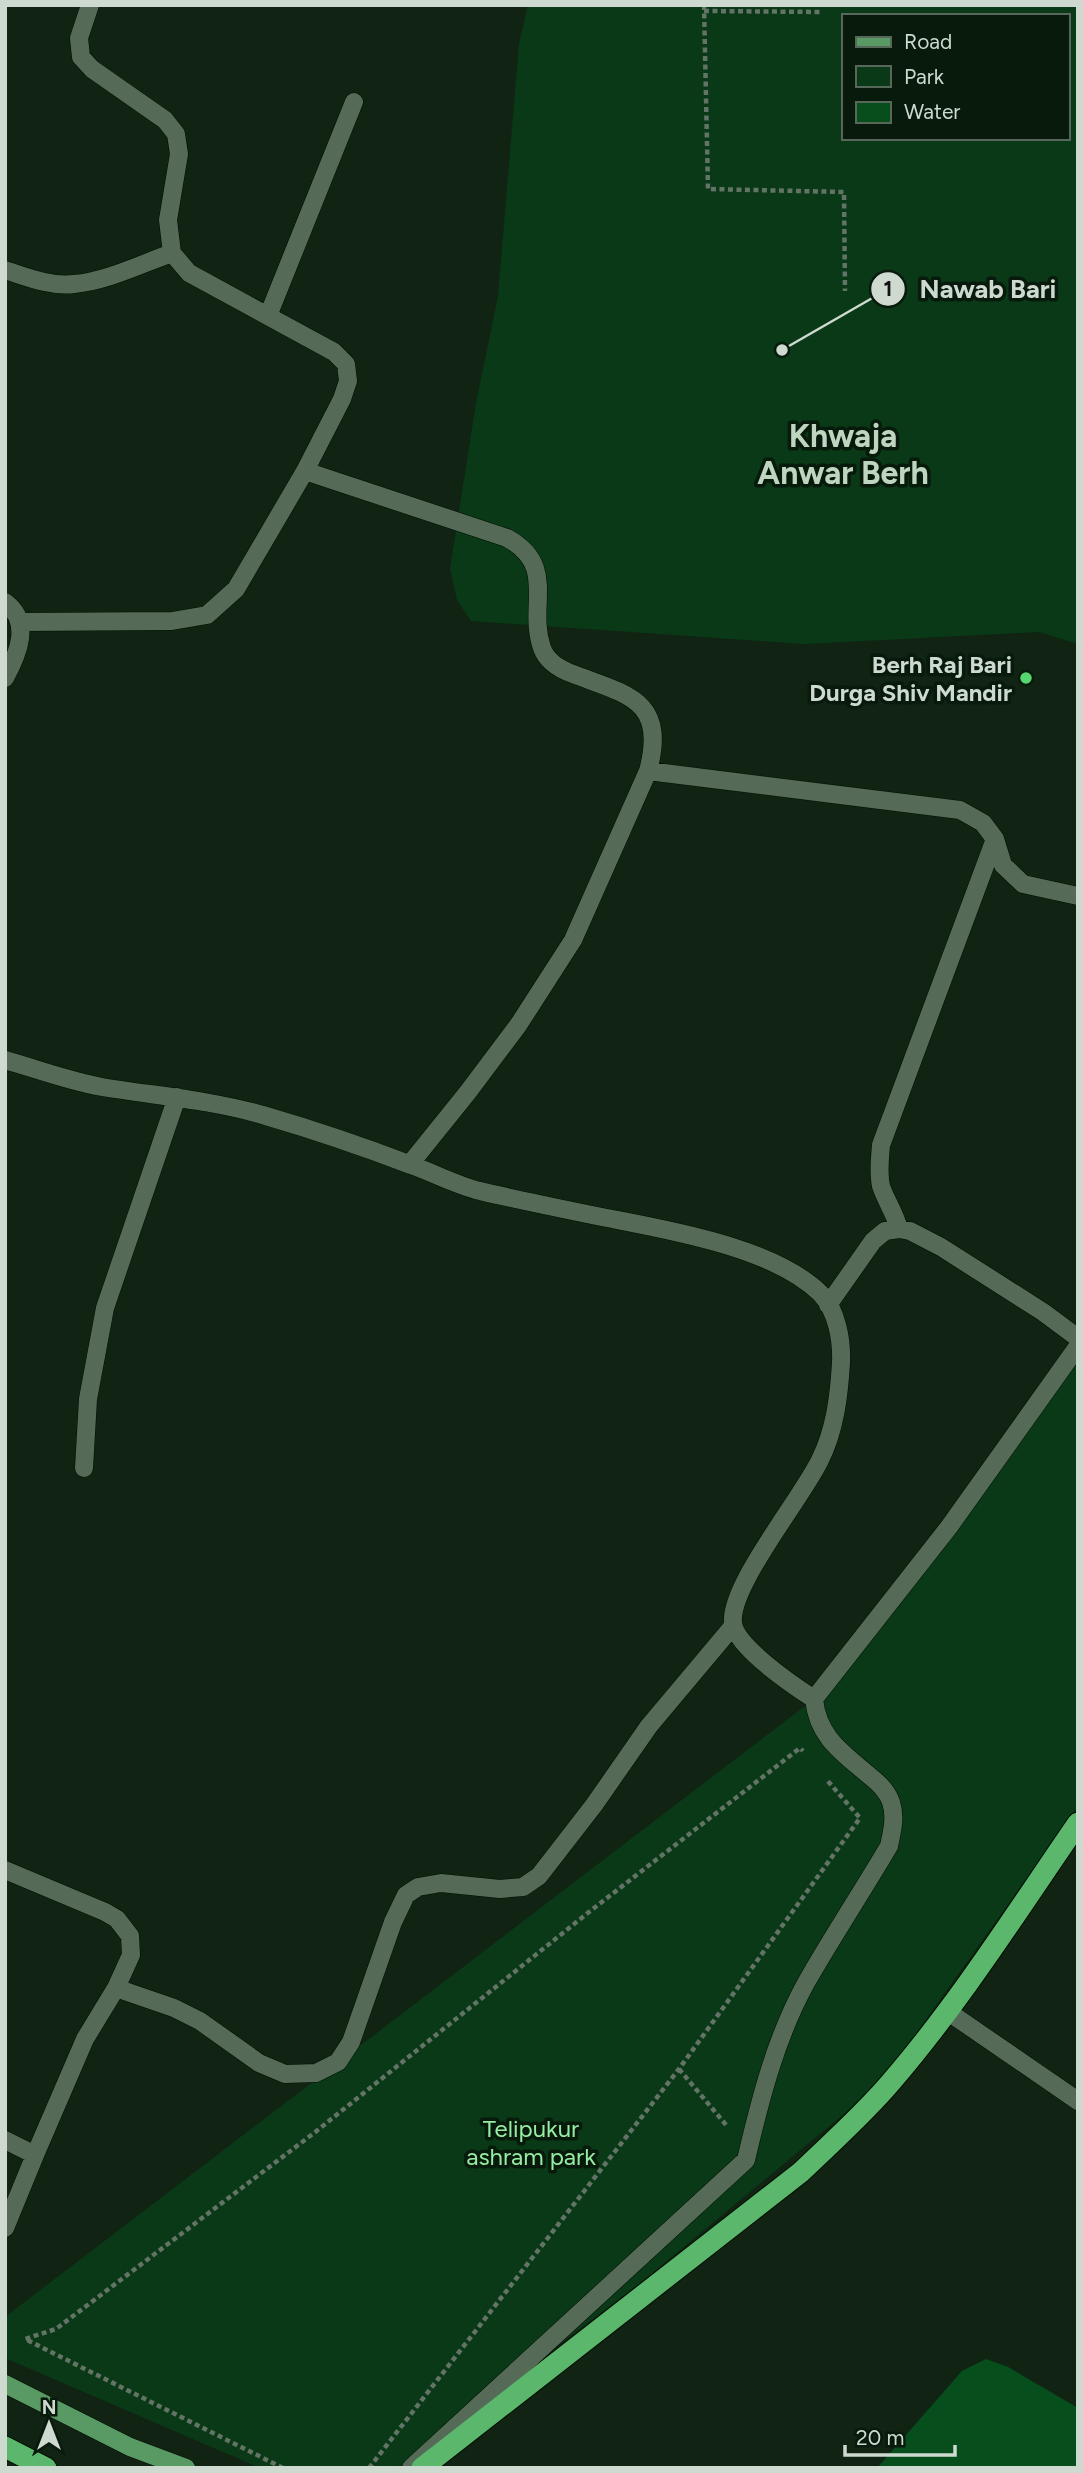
<svg xmlns="http://www.w3.org/2000/svg" width="1083" height="2473" font-family="Figtree,sans-serif">
	<rect width="100%" height="100%" fill="#112414"/>
	<path fill="#093916" fill-rule="evenodd" d="M 528,5 L 1078,5 L 1078,644 L 1039,632 L 805,644 L 471,621 L 457,600 L 450,569 L 476,403 L 498,296 L 519,44 ZM 843,16 L 1067,16 L 1067,138 L 843,138 Z
		M 1078,1346 L 1078,1806 L 880,2084 L 644,2280 L 397,2468 L 260,2468 L 5,2358 L 5,2317 L 814,1699 Z"/>
	<path fill="#074e1d" d="M 986,2359 L 1008,2367 L 1078,2408 L 1078,2468 L 877,2468 L 962,2371 Z"/>
	<g fill="none" stroke-linecap="round" stroke-linejoin="round">
		<defs>
			<path id="minor" d="M 5,270 C 27,277 51,287 74,284 C 107,281 141,264 172,253
				M 268,316 L 354,102
				M 305,471 L 507,538 C 558,566 527,605 542,648 C 547,662 559,669 573,674 C 628,695 667,700 648,771 L 573,940 L 519,1024 L 468,1092 L 410,1164
				M 5,602 C 32,622 18,654 5,678
				M 20,622 L 172,621 L 207,615 L 236,589 L 305,471 L 342,399 L 348,381 L 346,364 L 334,352 L 189,273 L 172,253 L 168,220 L 179,154 L 176,134 L 165,120 L 92,69 L 81,57 L 79,38 L 90,5
				M 648,771 L 960,810 L 983,823 L 995,839 L 1003,865 L 1023,884 L 1078,896
				M 5,1060 C 37,1069 69,1081 102,1087 C 157,1096 212,1100 266,1116 C 314,1130 364,1147 411,1165 C 434,1173 456,1185 480,1191 C 518,1200 558,1208 597,1216 C 662,1229 773,1246 821,1294 C 837,1311 842,1340 841,1363 C 839,1396 835,1430 820,1460 C 802,1498 729,1586 733,1623 C 736,1647 794,1686 814,1699
				M 899,1229 C 895,1213 886,1201 881,1186 C 878,1172 880,1158 881,1145 L 995,839
				M 828,1305 L 873,1241 L 885,1231 L 899,1229 L 910,1231 L 941,1247 L 1043,1312 L 1078,1338
				M 84,1468 L 88,1399 L 105,1308 L 177,1097
				M 5,1870 L 105,1912 L 117,1919 L 130,1936 L 131,1955 L 116,1988 L 85,2039 L 35,2155
				M 116,1988 L 174,2008 L 200,2021 L 259,2063 L 285,2074 L 316,2073 L 338,2062 L 351,2042 L 393,1922 L 406,1895 L 418,1887 L 441,1883 L 500,1889 L 523,1887 L 539,1876 L 594,1805 L 649,1726 L 733,1626
				M 947,2011 L 1078,2101
				M 5,2140 L 35,2155 L 5,2228
				M 411,2468 L 746,2160 C 760,2100 776,2037 806,1983 C 832,1937 862,1892 889,1846 C 892,1832 896,1817 891,1802 C 887,1791 880,1784 871,1777 C 843,1753 818,1738 814,1699 L 949,1527 L 1078,1346"/>
			<path id="major" d="M 5,2384 L 130,2447 L 186,2468"/>
			<path id="highway" d="M 5,2447 L 46,2468
				M 422,2468 L 801,2172 C 831,2143 864,2114 891,2082 C 960,2002 1018,1910 1078,1823"/>
		</defs>
		<use href="#minor" stroke="#000d02" stroke-width="19"/>
		<use href="#major" stroke="#000d02" stroke-width="19"/>
		<use href="#highway" stroke="#000d02" stroke-width="23"/>
		<path stroke="#637366" stroke-width="4.5" stroke-dasharray="5 3.5" stroke-linecap="butt" d="M 704,5 L 708,189 L 844,192 L 845,291
			M 704,11 L 823,12
			M 679,2069 L 727,2126
			M 283,2468 L 25,2339 L 56,2329 L 314,2133 L 589,1912 L 800,1748 L 803,1751
			M 369,2468 L 679,2069 L 860,1818 L 826,1779"/>
		<use href="#minor" stroke="#556b57" stroke-width="18"/>
		<use href="#major" stroke="#599964" stroke-width="18"/>
		<use href="#highway" stroke="#5bb76c" stroke-width="21"/>
	</g>
	<circle fill="#55d671" stroke="#071a0b" stroke-width="2.5" cx="1026" cy="678" r="7"/>
	<g text-anchor="middle" dominant-baseline="central" stroke-width="7" stroke-linejoin="round" paint-order="stroke">
		<g font-size="24" font-weight="bold" fill="#cedacf" stroke="#071a0b" text-anchor="end">
			<text x="1012" y="664">Berh Raj Bari<tspan x="1012" dy="28">Durga Shiv Mandir</tspan></text>
		</g>
		<g font-size="24" fill="#95eca2" stroke="#071a0b">
			<text x="531" y="2128">Telipukur<tspan x="531" dy="28">ashram park</tspan></text>
		</g>
		<g font-size="32" font-weight="bold" fill="#bed6c0" stroke="#071a0b">
			<text x="843" y="436">Khwaja<tspan x="843" dy="37">Anwar Berh</tspan></text>
		</g>
	</g>
	<path fill="none" stroke="#cedacf" stroke-width="2.5" d="M782 350L888 289"/>
	<g fill="#cedacf" stroke="#071a0b" stroke-width="2.5">
		<circle cx="782" cy="350" r="7"/>
		<circle cx="888" cy="289" r="18"/>
	</g>
	<g font-size="21" text-anchor="middle" font-weight="bold" fill="#111">
		<text x="888" y="296">1</text>
	</g>
	<g font-size="26" text-anchor="middle" font-weight="bold" fill="#cedacf" stroke="#071a0b" stroke-width="7" stroke-linejoin="round" paint-order="stroke">
		<text x="988" y="298">Nawab Bari</text>
	</g>
	<rect width="1083" height="2473" fill="none" stroke="#cedacf" stroke-width="14"/>
	<rect x="842" y="14" width="228" height="126" fill="#071a0b" stroke="#576759" stroke-width="2"/>
	<rect x="856" y="37" width="35" height="10" fill="#599964" stroke="#576759" stroke-width="2"/>
	<text x="904" y="49" font-size="21" fill="#cedacf">Road</text>
	<rect x="856" y="66" width="35" height="21" fill="#093916" stroke="#576759" stroke-width="2"/>
	<text x="904" y="84" font-size="21" fill="#cedacf">Park</text>
	<rect x="856" y="102" width="35" height="21" fill="#074e1d" stroke="#576759" stroke-width="2"/>
	<text x="904" y="119" font-size="21" fill="#cedacf">Water</text>
	<g transform="translate(49 2424)" stroke="#071a0b" stroke-width="5" paint-order="stroke">
	<path d="M0-5L12 26L0 18L-12 26Z" fill="#cedacf"/>
	<text y="-10" font-size="19" font-weight="bold" text-anchor="middle" fill="#cedacf">N</text>
	</g>
	<path d="M845 2445v10h110v-10" fill="none" stroke="#cedacf" stroke-width="3.5"/>
	<text x="856" y="2445" font-size="21" fill="#cedacf" stroke="#071a0b" stroke-width="5" paint-order="stroke">20 m</text>
</svg>
